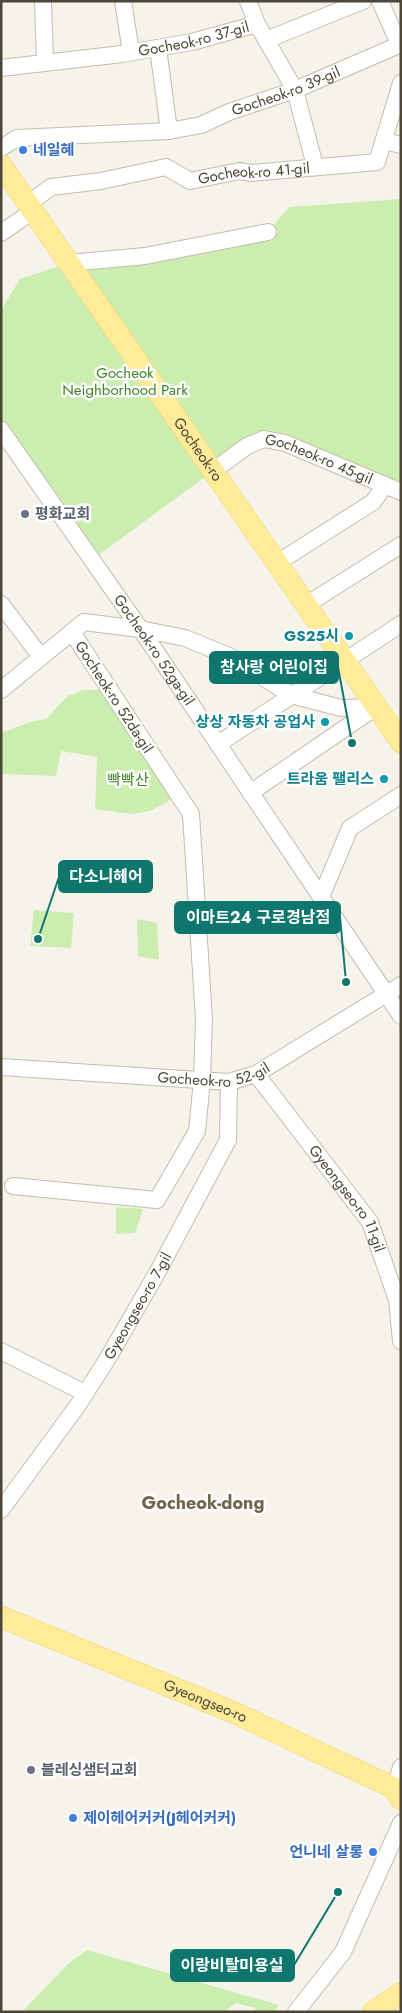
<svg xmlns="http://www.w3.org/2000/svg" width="402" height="2013" font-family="Jost,'Noto Sans KR',sans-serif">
	<rect width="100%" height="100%" fill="#f6f4ea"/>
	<path fill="#ccedb0" d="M 401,199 L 401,491 L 264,439 L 213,471 L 92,560 L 1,430 L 1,310 L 20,279 L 69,263 L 268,232 L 289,207 Z
		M 83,690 L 110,690 L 175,790 L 169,801 L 150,811 L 131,814 L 95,809 L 97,757 L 61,751 L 56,776 L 1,774 L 1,732 L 10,730 L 30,722 L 46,719 L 68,696 Z
		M 34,910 L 74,913 L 71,948 L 30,946 Z
		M 137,919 L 157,923 L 159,960 L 138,956 Z
		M 116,1207 L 143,1209 L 135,1233 L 116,1234 Z
		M 87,1950 L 279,2005 L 274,2012 L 256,2012 L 255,2008 L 236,2003 L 224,2012 L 22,2012 L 68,1964 Z"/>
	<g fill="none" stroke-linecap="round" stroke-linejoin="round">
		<defs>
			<g id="minor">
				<path d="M 43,1 L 45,63"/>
				<path d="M 123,1 L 131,52"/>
				<path d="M 248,1 L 257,24 L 295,90 L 315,166"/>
				<path d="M 380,1 L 399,44"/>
				<path d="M 266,40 L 363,1"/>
				<path d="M 158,48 L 169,131"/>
				<path id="s1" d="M 1,68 L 122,54 L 192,42 L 257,24"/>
				<path d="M 384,141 L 401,145"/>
				<path id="s2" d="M 1,148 L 17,138 L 169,131 L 201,125 L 229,112 L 295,90 L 401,44"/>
				<path id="s3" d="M 28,204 L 51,187 L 101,181 L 166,167 L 190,181 L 239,171 L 251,173 L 377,162 L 401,83"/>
				<path d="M 1,233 L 33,211"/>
				<path d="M 69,263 L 145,256 L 268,232"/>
				<path id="s4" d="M 1,430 L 146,637 L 401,1016"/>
				<path id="s5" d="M 213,471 L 247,446 L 264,439 L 285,443 L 401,492"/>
				<path d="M 277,563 L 373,502 L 385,485"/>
				<path d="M 1,604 L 41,657"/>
				<path d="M 306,605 L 401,545"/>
				<path d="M 1,690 L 84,622 L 140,629 L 185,638 L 229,656 L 291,695 L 341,708 L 376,707"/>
				<path d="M 218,744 L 401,624"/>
				<path d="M 250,793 L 376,707"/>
				<path d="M 321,897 L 350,828 L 401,795"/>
				<path id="s6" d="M 1,1067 L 229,1082 L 256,1074 L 401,985"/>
				<path id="s7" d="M 256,1074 L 370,1222 L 397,1300 L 401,1341"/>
				<path d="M 13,1186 L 157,1200 L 197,1131 L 202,1080 L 204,1019 L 191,814 L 72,632"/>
				<path d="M 1,1351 L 85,1393"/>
				<path id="s8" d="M 1,1510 L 78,1405 L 108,1358 L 157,1273 L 228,1140 L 229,1082"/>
				<path d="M 395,1789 L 401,1767"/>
				<path d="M 296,2012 L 343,1952 L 401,1823"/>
			</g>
			<g id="major">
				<path id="s9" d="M 1,165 L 401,742"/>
				<path id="s10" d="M 1,1617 L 235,1713 L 392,1787 L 401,1799"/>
				<path d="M 373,2012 L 401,1993"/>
			</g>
		</defs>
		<use href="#minor" stroke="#c3bdac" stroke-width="18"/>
		<use href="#major" stroke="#eed261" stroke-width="22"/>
		<use href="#minor" stroke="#fff" stroke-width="16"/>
		<use href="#major" stroke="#ffec9b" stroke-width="21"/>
	</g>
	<g fill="#3f7fe0" stroke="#fff" stroke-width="2">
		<circle cx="23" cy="150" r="5"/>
		<circle cx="73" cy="1818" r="5"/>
		<circle cx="373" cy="1852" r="5"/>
	</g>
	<g fill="#6b7280" stroke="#fff" stroke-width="2">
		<circle cx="25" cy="514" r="5"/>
		<circle cx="31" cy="1770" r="5"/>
	</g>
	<g fill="#0f9aa8" stroke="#fff" stroke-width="2">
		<circle cx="349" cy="636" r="5"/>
		<circle cx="325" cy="722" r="5"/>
		<circle cx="384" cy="779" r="5"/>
	</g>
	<g text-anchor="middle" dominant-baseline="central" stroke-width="5" stroke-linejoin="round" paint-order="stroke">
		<g font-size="15" fill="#4b4637" stroke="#fff">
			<text stroke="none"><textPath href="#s1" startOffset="195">Gocheok-ro 37-gil</textPath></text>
			<text stroke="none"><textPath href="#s2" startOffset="295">Gocheok-ro 39-gil</textPath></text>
			<text stroke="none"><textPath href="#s3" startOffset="238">Gocheok-ro 41-gil</textPath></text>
			<text stroke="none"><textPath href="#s9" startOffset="346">Gocheok-ro</textPath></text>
			<text stroke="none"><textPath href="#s5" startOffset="119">Gocheok-ro 45-gil</textPath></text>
			<text stroke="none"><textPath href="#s4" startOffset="268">Gocheok-ro 52ga-gil</textPath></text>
			<text transform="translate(114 697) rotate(57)">Gocheok-ro 52da-gil</text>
			<text stroke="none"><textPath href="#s6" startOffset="214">Gocheok-ro 52-gil</textPath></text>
			<text stroke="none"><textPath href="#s7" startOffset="155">Gyeongseo-ro 11-gil</textPath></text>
			<text stroke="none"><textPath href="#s8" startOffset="246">Gyeongseo-ro 7-gil</textPath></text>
			<text stroke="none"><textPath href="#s10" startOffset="221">Gyeongseo-ro</textPath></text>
		</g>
		<g font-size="15" font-weight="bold" fill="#366cbe" stroke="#fff" text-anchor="start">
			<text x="33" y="150">네일혜</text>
			<text x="83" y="1818">제이헤어커커(J헤어커커)</text>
			<text x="363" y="1852" text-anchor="end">언니네 살롱</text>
		</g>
		<g font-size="15" fill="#3f8424" stroke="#fff">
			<text x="125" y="373">Gocheok<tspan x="125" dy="17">Neighborhood Park</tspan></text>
			<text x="128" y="780">빡빡산</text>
		</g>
		<g font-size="15" font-weight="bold" fill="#5b616d" stroke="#fff" text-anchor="start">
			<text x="35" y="514">평화교회</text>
			<text x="41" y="1770">블레싱샘터교회</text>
		</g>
		<g font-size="15" font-weight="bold" fill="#0d838f" stroke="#fff" text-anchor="end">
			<text x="339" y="636">GS25시</text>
			<text x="315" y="722">상상 자동차 공업사</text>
			<text x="374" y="779">트라움 팰리스</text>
		</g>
		<g font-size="18" font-weight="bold" fill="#6f654d" stroke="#fff">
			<text x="203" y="1503">Gocheok-dong</text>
		</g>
	</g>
	<path fill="none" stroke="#0f766e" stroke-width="2" d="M352 743L338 667M38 939L59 877M346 982L340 917M338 1892L294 1965"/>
	<g fill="#0f766e" stroke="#fff" stroke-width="2">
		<circle cx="352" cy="743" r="5"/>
		<circle cx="38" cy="939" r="5"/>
		<circle cx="346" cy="982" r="5"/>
		<circle cx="338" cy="1892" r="5"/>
	</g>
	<g fill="#0f766e" stroke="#0f766e" stroke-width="2">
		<rect x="210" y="652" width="128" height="31" rx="5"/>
		<rect x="59" y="861" width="93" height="31" rx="5"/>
		<rect x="175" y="902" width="165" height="31" rx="5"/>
		<rect x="171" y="1950" width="123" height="31" rx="5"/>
	</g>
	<g font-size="16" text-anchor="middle" font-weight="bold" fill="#fff">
		<text x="274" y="673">참사랑 어린이집</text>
		<text x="106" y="882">다소니헤어</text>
		<text x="258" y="923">이마트24 구로경남점</text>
		<text x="232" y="1971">이랑비탈미용실</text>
	</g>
	<rect width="402" height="2013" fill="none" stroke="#4b4637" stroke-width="5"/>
</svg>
